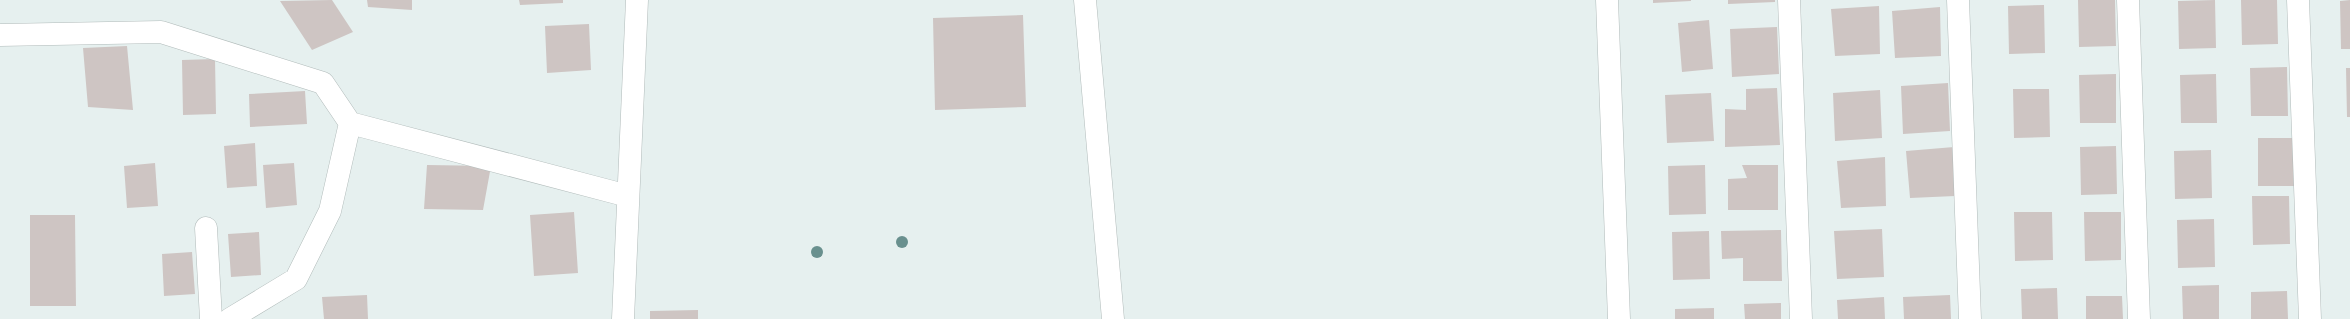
<svg xmlns="http://www.w3.org/2000/svg" width="2350" height="319" font-family="'Titillium Web',sans-serif">
	<rect width="100%" height="100%" fill="#e6f0ef"/>
	<path fill="#cec5c3" d="M 332,0 L 353,32 L 312,50 L 280,1 Z
		M 367,0 L 412,0 L 412,10 L 368,7 Z
		M 519,0 L 563,0 L 563,3 L 520,5 Z
		M 1653,0 L 1691,0 L 1691,1 L 1653,3 Z
		M 1728,0 L 1775,0 L 1775,2 L 1728,4 Z
		M 2078,0 L 2115,0 L 2116,46 L 2079,47 Z
		M 2215,0 L 2216,48 L 2179,49 L 2178,1 Z
		M 2241,0 L 2277,0 L 2278,44 L 2242,45 Z
		M 2350,0 L 2350,49 L 2341,49 L 2340,1 Z
		M 2044,5 L 2045,53 L 2009,54 L 2008,6 Z
		M 1879,6 L 1880,54 L 1835,56 L 1831,9 Z
		M 1940,7 L 1941,56 L 1895,58 L 1892,11 Z
		M 1023,15 L 1026,107 L 935,110 L 933,18 Z
		M 1709,20 L 1713,69 L 1682,72 L 1678,23 Z
		M 589,24 L 591,70 L 547,73 L 545,26 Z
		M 1777,27 L 1779,74 L 1732,77 L 1730,29 Z
		M 127,46 L 133,110 L 88,107 L 83,48 Z
		M 215,59 L 216,114 L 183,115 L 182,60 Z
		M 2287,67 L 2288,116 L 2251,116 L 2250,68 Z
		M 2346,68 L 2350,68 L 2350,117 L 2347,117 Z
		M 2116,74 L 2116,123 L 2080,123 L 2079,75 Z
		M 2216,74 L 2217,123 L 2181,123 L 2180,75 Z
		M 1948,83 L 1950,131 L 1903,134 L 1901,86 Z
		M 1777,88 L 1780,145 L 1725,147 L 1725,109 L 1746,110 L 1746,89 Z
		M 2013,89 L 2049,89 L 2050,137 L 2014,138 Z
		M 1880,90 L 1882,138 L 1835,141 L 1833,93 Z
		M 305,91 L 307,124 L 250,127 L 249,94 Z
		M 1711,93 L 1714,141 L 1667,143 L 1665,95 Z
		M 2258,138 L 2294,138 L 2295,186 L 2258,186 Z
		M 255,143 L 257,186 L 227,188 L 224,146 Z
		M 2116,146 L 2117,194 L 2081,195 L 2080,147 Z
		M 1954,147 L 1955,196 L 1910,198 L 1906,151 Z
		M 2211,150 L 2212,198 L 2175,199 L 2174,151 Z
		M 1885,157 L 1886,206 L 1841,208 L 1837,161 Z
		M 155,163 L 158,206 L 127,208 L 124,166 Z
		M 294,163 L 297,205 L 266,208 L 263,165 Z
		M 427,165 L 491,166 L 483,210 L 424,209 Z
		M 1705,165 L 1706,214 L 1669,215 L 1668,166 Z
		M 1742,165 L 1778,165 L 1778,210 L 1728,210 L 1728,179 L 1747,178 Z
		M 2252,196 L 2289,196 L 2290,244 L 2253,245 Z
		M 574,212 L 578,273 L 534,276 L 530,215 Z
		M 2014,212 L 2052,212 L 2053,260 L 2015,261 Z
		M 2084,212 L 2121,212 L 2121,260 L 2085,261 Z
		M 30,215 L 75,215 L 76,306 L 30,306 Z
		M 2214,219 L 2215,267 L 2178,268 L 2177,220 Z
		M 1882,229 L 1884,277 L 1837,279 L 1834,231 Z
		M 1781,230 L 1782,281 L 1743,281 L 1743,258 L 1722,259 L 1721,231 Z
		M 1709,231 L 1710,279 L 1673,280 L 1672,232 Z
		M 259,232 L 261,275 L 231,277 L 228,234 Z
		M 192,252 L 195,294 L 164,296 L 162,254 Z
		M 2219,285 L 2219,319 L 2183,319 L 2182,286 Z
		M 2057,288 L 2058,319 L 2022,319 L 2021,289 Z
		M 2287,291 L 2288,319 L 2251,319 L 2251,292 Z
		M 367,295 L 368,319 L 324,319 L 322,297 Z
		M 1950,295 L 1951,319 L 1904,319 L 1903,297 Z
		M 2086,296 L 2122,296 L 2123,319 L 2086,319 Z
		M 1884,297 L 1885,319 L 1838,319 L 1837,300 Z
		M 1781,303 L 1781,319 L 1745,319 L 1744,304 Z
		M 1714,308 L 1714,319 L 1675,319 L 1675,309 Z
		M 698,310 L 698,319 L 650,319 L 650,311 Z"/>
	<g fill="none" stroke-linecap="round" stroke-linejoin="round">
		<defs>
			<path id="street" d="M 1085,0 L 1113,319
				M 1607,0 L 1619,319
				M 1789,0 L 1801,319
				M 1958,0 L 1970,319
				M 2128,0 L 2139,319
				M 2298,0 L 2310,319
				M 0,35 L 161,32 L 323,83 L 350,123 L 628,196
				M 206,228 L 211,319
				M 230,319 L 296,279 L 330,211 L 350,123
				M 623,319 L 637,0"/>
		</defs>
		<use href="#street" stroke="#b1bbba" stroke-width="23"/>
		<use href="#street" stroke="#fff" stroke-width="22"/>
	</g>
	<g fill="#69908e">
		<circle cx="902" cy="242" r="6"/>
		<circle cx="817" cy="252" r="6"/>
	</g>
</svg>
